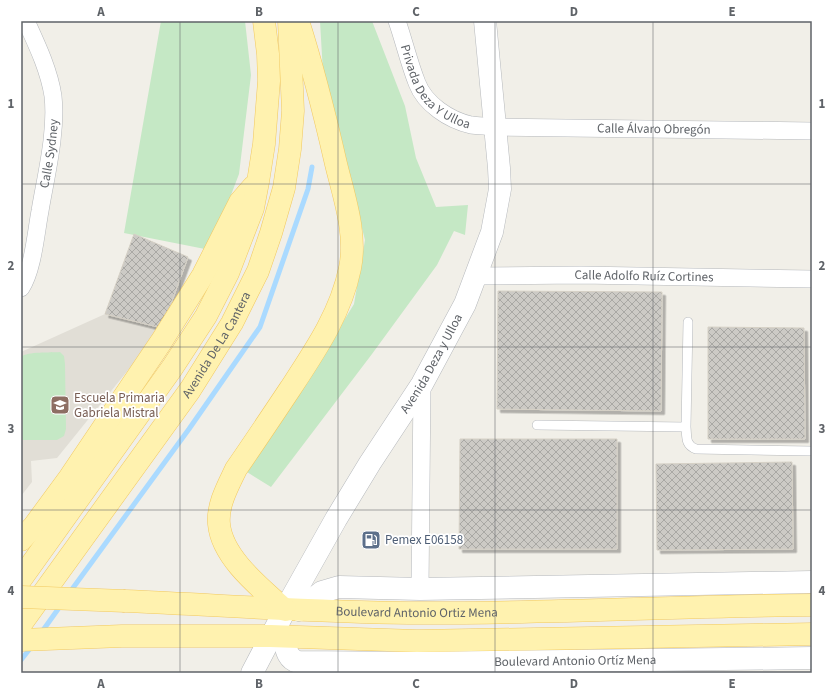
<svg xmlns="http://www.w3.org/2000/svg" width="833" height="694" font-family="'Source Sans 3',sans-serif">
	<defs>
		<pattern id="building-cross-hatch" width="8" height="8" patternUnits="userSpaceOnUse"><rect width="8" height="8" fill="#cccac5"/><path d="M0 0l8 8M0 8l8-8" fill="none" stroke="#a9a8a4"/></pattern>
		<filter id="shadow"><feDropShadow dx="3.5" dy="3.5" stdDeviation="0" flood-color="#0004"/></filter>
	</defs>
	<rect width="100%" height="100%" fill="#f1efe8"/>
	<path fill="#e1ded6" d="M 134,234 L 188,257 L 162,328 L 57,458 L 31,461 L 32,482 L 21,496 L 21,352 L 105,314 Z"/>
	<path fill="#c5e8c5" d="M 161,21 L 245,21 L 251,75 L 239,174 L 210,250 L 124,233 Z
		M 320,21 L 372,21 L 405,106 L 416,158 L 436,207 L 468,205 L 465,235 L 454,231 L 437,265 L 372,354 L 271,487 L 247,472 L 298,396 L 354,304 L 365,240 L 323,73 Z
		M 60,352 L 64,356 L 65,364 L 66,429 L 64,436 L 57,440 L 23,440 L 21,438 L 21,357 C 28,351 50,353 60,352 Z"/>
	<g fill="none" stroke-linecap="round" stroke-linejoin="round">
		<path stroke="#aadaff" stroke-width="5" d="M 70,592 L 189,429 L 260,327 L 308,189 L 312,167
			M 41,633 L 61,605
			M 21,660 L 32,646"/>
	</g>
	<path fill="url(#building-cross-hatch)" stroke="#d6d1c6" filter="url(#shadow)" d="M 134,234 L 188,257 L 162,328 L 105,314 Z
		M 498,291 L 662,292 L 661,411 L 497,409 Z
		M 708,327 L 804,328 L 805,439 L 708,439 Z
		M 460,439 L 617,439 L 617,549 L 459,549 Z
		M 792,462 L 793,549 L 657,550 L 656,464 Z"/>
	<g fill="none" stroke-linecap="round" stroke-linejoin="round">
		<defs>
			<path id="service" d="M 688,322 L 686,427 C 687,437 685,445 696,449 L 812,451
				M 537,425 L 686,427"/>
			<g id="minor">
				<path id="s1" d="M 397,21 C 404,41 409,63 417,83 C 425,104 449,120 471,125 C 479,126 487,126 495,127 L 812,131"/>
				<path id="s2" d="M 477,276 L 581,275 L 812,279"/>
				<path id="s3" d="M 21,288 C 33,270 36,232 40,211 C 46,175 57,132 53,96 C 49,70 37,45 26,21"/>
				<path d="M 420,589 L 422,384"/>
			</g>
			<g id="tertiary">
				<path d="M 299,610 L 322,592 L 339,587 L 420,589 L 812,582"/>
				<path id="s4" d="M 283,636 C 286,646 286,659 298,662 L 417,663 L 812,658"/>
				<path id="s5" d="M 252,673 L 285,610 L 336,519 L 370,463 L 422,384 L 465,304 L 492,232 L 500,189 L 499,168 L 485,21"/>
			</g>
			<g id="primary">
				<path d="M 21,540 L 34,526 L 70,477 L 161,342 L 203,275 L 240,202 L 253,187"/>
				<path d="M 21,579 L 172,368 L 206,316 L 228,273 L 253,208 L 258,182 L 264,144 L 269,81 L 268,54 L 264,21"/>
				<path id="s6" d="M 125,601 C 219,605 313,612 408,613 C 542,614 677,606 812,605"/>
				<path d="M 285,610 C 261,588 222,558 219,524 C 217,505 228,486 236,469 C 254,443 272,416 290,389 C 315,351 341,313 350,268 C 357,234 344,197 336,164 C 325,116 313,68 298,21"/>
				<path id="s7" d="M 21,624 L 190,390 L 232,323 L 258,271 L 271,233 L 284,188 L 290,149 L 293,111 L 289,21"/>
				<path d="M 21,640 L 122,636 L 270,636 L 417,641 L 812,634"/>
			</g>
		</defs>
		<use href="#service" stroke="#b5b8bc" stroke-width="10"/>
		<use href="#minor" stroke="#b5b8bc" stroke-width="18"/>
		<use href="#tertiary" stroke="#b5b8bc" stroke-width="23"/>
		<use href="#primary" stroke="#f2c960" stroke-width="23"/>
		<use href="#service" stroke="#fff" stroke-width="9"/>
		<use href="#minor" stroke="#fff" stroke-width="17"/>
		<use href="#tertiary" stroke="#fff" stroke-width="22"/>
		<use href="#primary" stroke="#fff2af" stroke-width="22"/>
		<defs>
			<path id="primary-bridge" d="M 21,597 L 125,601"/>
		</defs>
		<use href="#primary-bridge" stroke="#f2c960" stroke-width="23" stroke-linecap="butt"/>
		<use href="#primary-bridge" stroke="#fff2af" stroke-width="22"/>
	</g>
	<path fill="none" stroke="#5f6368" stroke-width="1" stroke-opacity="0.55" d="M 180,21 L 180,673M 338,21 L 338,673M 495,21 L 495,673M 653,21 L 653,673M 21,184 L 812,184M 21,347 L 812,347M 21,510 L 812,510"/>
	<defs>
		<symbol id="school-square" viewBox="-11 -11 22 22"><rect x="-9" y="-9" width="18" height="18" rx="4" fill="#8d6e63" stroke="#fff"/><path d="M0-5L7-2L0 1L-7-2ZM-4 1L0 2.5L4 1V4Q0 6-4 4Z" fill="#fff"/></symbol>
		<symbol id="fuel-square" viewBox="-11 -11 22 22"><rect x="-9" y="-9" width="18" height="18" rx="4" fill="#5c6f8a" stroke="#fff"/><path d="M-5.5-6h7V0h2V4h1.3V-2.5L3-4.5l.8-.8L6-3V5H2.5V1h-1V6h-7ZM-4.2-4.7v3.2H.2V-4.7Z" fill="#fff"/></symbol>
	</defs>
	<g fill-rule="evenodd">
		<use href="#school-square" x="49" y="394" width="22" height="22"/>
		<use href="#fuel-square" x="360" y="529" width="22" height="22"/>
	</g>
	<g text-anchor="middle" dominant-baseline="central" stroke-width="3.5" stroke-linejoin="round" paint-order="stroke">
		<g font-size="13" fill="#5f6368" stroke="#fff">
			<text stroke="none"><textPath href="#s1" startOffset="80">Privada Deza Y Ulloa</textPath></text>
			<text stroke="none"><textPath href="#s1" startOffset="319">Calle Álvaro Obregón</textPath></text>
			<text stroke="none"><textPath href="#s3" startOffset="138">Calle Sydney</textPath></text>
			<text stroke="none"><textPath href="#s2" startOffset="167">Calle Adolfo Ruíz Cortines</textPath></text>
			<text stroke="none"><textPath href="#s7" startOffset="341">Avenida De La Cantera</textPath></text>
			<text stroke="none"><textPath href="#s5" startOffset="358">Avenida Deza y Ulloa</textPath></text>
			<text stroke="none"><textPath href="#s6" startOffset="292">Boulevard Antonio Ortiz Mena</textPath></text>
			<text stroke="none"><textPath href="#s4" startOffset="309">Boulevard Antonio Ortíz Mena</textPath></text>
		</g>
		<g font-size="13" fill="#785e54" stroke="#fff" text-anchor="start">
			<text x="74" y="398">Escuela Primaria<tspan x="74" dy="15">Gabriela Mistral</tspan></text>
		</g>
		<g font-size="13" fill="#4e5e75" stroke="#fff" text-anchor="start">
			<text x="385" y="540">Pemex E06158</text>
		</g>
	</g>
	<rect width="833" height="694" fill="none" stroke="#ffffff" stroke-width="44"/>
	<rect x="22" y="22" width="789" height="650" fill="none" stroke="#5f6368" stroke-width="1.5"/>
	<g font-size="13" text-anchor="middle" font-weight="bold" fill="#5f6368">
		<text x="101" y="16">A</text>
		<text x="259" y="16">B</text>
		<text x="416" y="16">C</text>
		<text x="574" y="16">D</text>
		<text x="732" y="16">E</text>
		<text x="11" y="108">1</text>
		<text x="822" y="108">1</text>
		<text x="11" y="270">2</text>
		<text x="822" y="270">2</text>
		<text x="11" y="433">3</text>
		<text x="822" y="433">3</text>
		<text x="11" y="595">4</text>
		<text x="822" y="595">4</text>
		<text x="101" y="688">A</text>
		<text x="259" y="688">B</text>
		<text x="416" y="688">C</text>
		<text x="574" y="688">D</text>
		<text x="732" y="688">E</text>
	</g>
</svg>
